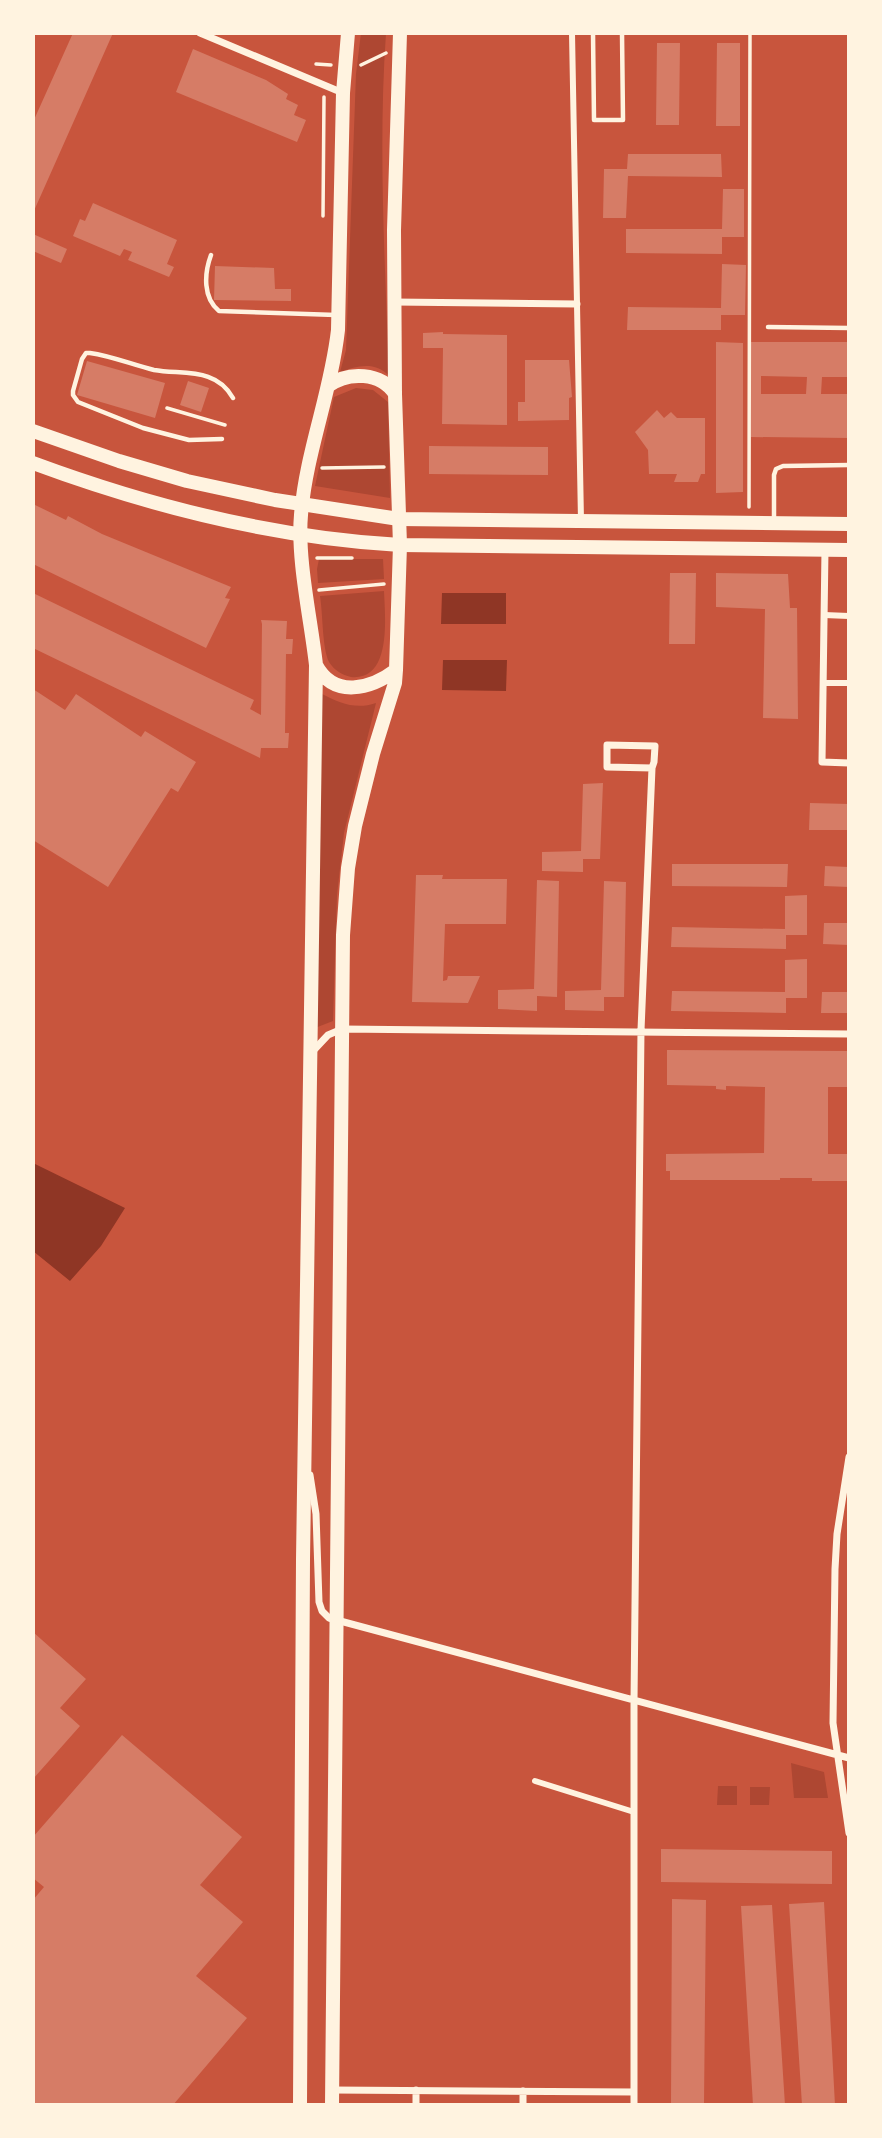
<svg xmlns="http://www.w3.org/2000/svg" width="882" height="2138" font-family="'Sofia Sans Condensed',sans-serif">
	<rect width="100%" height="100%" fill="#c8553d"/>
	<path fill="#ae4732" d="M 361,33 L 386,33 C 378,147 385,262 389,376 C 375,361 357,366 340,372 L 346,350 L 356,74 Z
		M 356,388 L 373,390 L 388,402 L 390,498 L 315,486 L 334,397 Z
		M 319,559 L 383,559 L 384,579 L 318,583 L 317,569 Z
		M 384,591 C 385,617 392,681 351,677 C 342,675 334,670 329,662 C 322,647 323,614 320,596 Z
		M 322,694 C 339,703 356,710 376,703 L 344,833 L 337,895 L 333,1021 L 315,1028 Z
		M 791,1763 L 824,1772 L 828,1798 L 794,1798 Z
		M 718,1786 L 737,1786 L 737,1805 L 717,1805 Z
		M 750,1787 L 770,1787 L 769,1805 L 750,1805 Z"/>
	<path fill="#8f3625" d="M 442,593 L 506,593 L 506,624 L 441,624 Z
		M 443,660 L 507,660 L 506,691 L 442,690 Z
		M 33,1163 L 125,1208 L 101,1246 L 70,1281 L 33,1251 Z"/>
	<path fill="#d67c66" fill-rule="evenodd" d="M 73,33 L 113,33 L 33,213 L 33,122 Z
		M 657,43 L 680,43 L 679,125 L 656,125 Z
		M 717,43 L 740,43 L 740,126 L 716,126 Z
		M 193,49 L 266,80 L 288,94 L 286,99 L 298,105 L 294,115 L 306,120 L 297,142 L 176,92 Z
		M 628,154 L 721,154 L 722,177 L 628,176 L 626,218 L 603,218 L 604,169 L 627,169 Z
		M 723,189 L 744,189 L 744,237 L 722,237 L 722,254 L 626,253 L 626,229 L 722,229 Z
		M 93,203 L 177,240 L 167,264 L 174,267 L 169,277 L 128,260 L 132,252 L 124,249 L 120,256 L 73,236 L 80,219 L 85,221 Z
		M 33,234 L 67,249 L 61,263 L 33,251 Z
		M 722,264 L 746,265 L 745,315 L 721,315 L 721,330 L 627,330 L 628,307 L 721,308 Z
		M 215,266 L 274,268 L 275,289 L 291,289 L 291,301 L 214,300 Z
		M 443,332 L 443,334 L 507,335 L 507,425 L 442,424 L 443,348 L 423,348 L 423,333 Z
		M 716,342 L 743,343 L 743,492 L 716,493 Z
		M 751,342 L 849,342 L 849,377 L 822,377 L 821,394 L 849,394 L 849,438 L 751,437 ZM 761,376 L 807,377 L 806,394 L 761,394 Z
		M 525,360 L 569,360 L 572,397 L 569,398 L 569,420 L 518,421 L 518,402 L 525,402 Z
		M 87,361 L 165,383 L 155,418 L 77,395 Z
		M 188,381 L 209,388 L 201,412 L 180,405 Z
		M 657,410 L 664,418 L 671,412 L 677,418 L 705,418 L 705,474 L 701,474 L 698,482 L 674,482 L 677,474 L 649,474 L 648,450 L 635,432 Z
		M 429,446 L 548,447 L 548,475 L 429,474 Z
		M 33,504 L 66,520 L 68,516 L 102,534 L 231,587 L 225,598 L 230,599 L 206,648 L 33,564 Z
		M 670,573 L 696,573 L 695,644 L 669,644 Z
		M 716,573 L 788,574 L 790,608 L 797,608 L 798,719 L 763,718 L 765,609 L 716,607 Z
		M 33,593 L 254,700 L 250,709 L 261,715 L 262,624 L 261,620 L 287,621 L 286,639 L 293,639 L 292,654 L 286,654 L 285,733 L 289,733 L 288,748 L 261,748 L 260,758 L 33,648 Z
		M 33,689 L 65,710 L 76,694 L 141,737 L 145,731 L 196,762 L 178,792 L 171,788 L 108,887 L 33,840 Z
		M 603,783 L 600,859 L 583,859 L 583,872 L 542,871 L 542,852 L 581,851 L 583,784 Z
		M 810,803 L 849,804 L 849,830 L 809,830 Z
		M 672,864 L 788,864 L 787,887 L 672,886 Z
		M 825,866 L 849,867 L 849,887 L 824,886 Z
		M 416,875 L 443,875 L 442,879 L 507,879 L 506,924 L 445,924 L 443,981 L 447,980 L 448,976 L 480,976 L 468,1003 L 412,1002 Z
		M 537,880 L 559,881 L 557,997 L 537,996 L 537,1011 L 498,1009 L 498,990 L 534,989 Z
		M 604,881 L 626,882 L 624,997 L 604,997 L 604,1011 L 565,1010 L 565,991 L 601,990 Z
		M 807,895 L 807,935 L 786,935 L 786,949 L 671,947 L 672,927 L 785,929 L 785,896 Z
		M 824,923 L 849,923 L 849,945 L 823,944 Z
		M 807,959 L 807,998 L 786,998 L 786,1013 L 671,1011 L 672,991 L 785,992 L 785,960 Z
		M 822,992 L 849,992 L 849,1013 L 821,1013 Z
		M 667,1050 L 849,1051 L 849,1087 L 828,1087 L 828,1154 L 849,1154 L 849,1181 L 812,1181 L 812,1178 L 780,1178 L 780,1180 L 670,1180 L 670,1171 L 666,1171 L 666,1154 L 764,1153 L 765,1087 L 726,1086 L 726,1090 L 716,1089 L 716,1086 L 667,1085 Z
		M 33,1632 L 86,1679 L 60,1708 L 80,1726 L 33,1779 Z
		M 122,1735 L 242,1837 L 200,1885 L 243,1922 L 196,1976 L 247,2018 L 173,2105 L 33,2105 L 33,1900 L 44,1887 L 33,1878 L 33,1837 Z
		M 661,1849 L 832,1851 L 832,1884 L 661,1882 Z
		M 672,1899 L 706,1900 L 704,2105 L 671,2105 Z
		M 824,1902 L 835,2105 L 802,2105 L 789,1904 Z
		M 772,1905 L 785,2105 L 753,2105 L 741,1906 Z"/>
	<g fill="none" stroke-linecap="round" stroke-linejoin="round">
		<path stroke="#fff3e0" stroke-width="3.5" d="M 316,64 L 331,65
			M 361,65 L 386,53
			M 323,216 L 324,97
			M 167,408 L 225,425
			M 322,468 L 384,467
			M 749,507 L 750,33
			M 317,558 L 352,558
			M 319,590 L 384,584"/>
		<path stroke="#fff3e0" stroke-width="4.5" d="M 593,33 L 594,120 L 623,120 L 622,33
			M 211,255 C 204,274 203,298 219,311 L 336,315
			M 768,327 L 849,328
			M 222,439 L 189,440 L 143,428 L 78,402 L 73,395 L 73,391 L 82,359 L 86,353 L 90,353 C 112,356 133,365 154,370 C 183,375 216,367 233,398
			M 774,521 L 774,475 L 776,469 L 783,466 L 849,465"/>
		<path stroke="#fff3e0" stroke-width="6" d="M 572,33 L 581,521
			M 824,615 L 849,616
			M 823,683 L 849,683
			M 535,1781 L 634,1812"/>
		<path stroke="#fff3e0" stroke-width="7" d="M 200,33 L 343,93
			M 394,302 L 577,304
			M 825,550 L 822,762 L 849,763
			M 312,1052 L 328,1035 L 342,1029 L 849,1034
			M 849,1457 L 837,1534 L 835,1569 L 833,1723 L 849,1833
			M 310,1475 L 316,1514 L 319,1602 L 322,1611 L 329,1618 L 849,1758
			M 332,2090 L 634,2092
			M 416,2090 L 416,2105
			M 523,2105 L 523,2091
			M 634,2105 L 634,1701 L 641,1030 L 652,768 L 654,762 L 655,746 L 607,745 L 607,767 L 652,768"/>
		<path stroke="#fff3e0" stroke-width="14" d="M 328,386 C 348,371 381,372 395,394
			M 316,665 C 334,699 371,689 396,670
			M 300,2105 L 303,1560 L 316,665 C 311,620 297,559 301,515 C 306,452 331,393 338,330 L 343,93 L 348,33
			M 332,2105 L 343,935 L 348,868 L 355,826 L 373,754 L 395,683 L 396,670 L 400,545 L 395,394 L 394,230 L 400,33"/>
		<path stroke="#fff3e0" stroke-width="14" d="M 33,431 L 119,461 L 187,481 L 275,500 L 399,519 L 849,524
			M 33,463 C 149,506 276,538 400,545 L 849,550"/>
	</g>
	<rect width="882" height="2138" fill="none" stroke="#fff3e0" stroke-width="70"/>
</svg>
